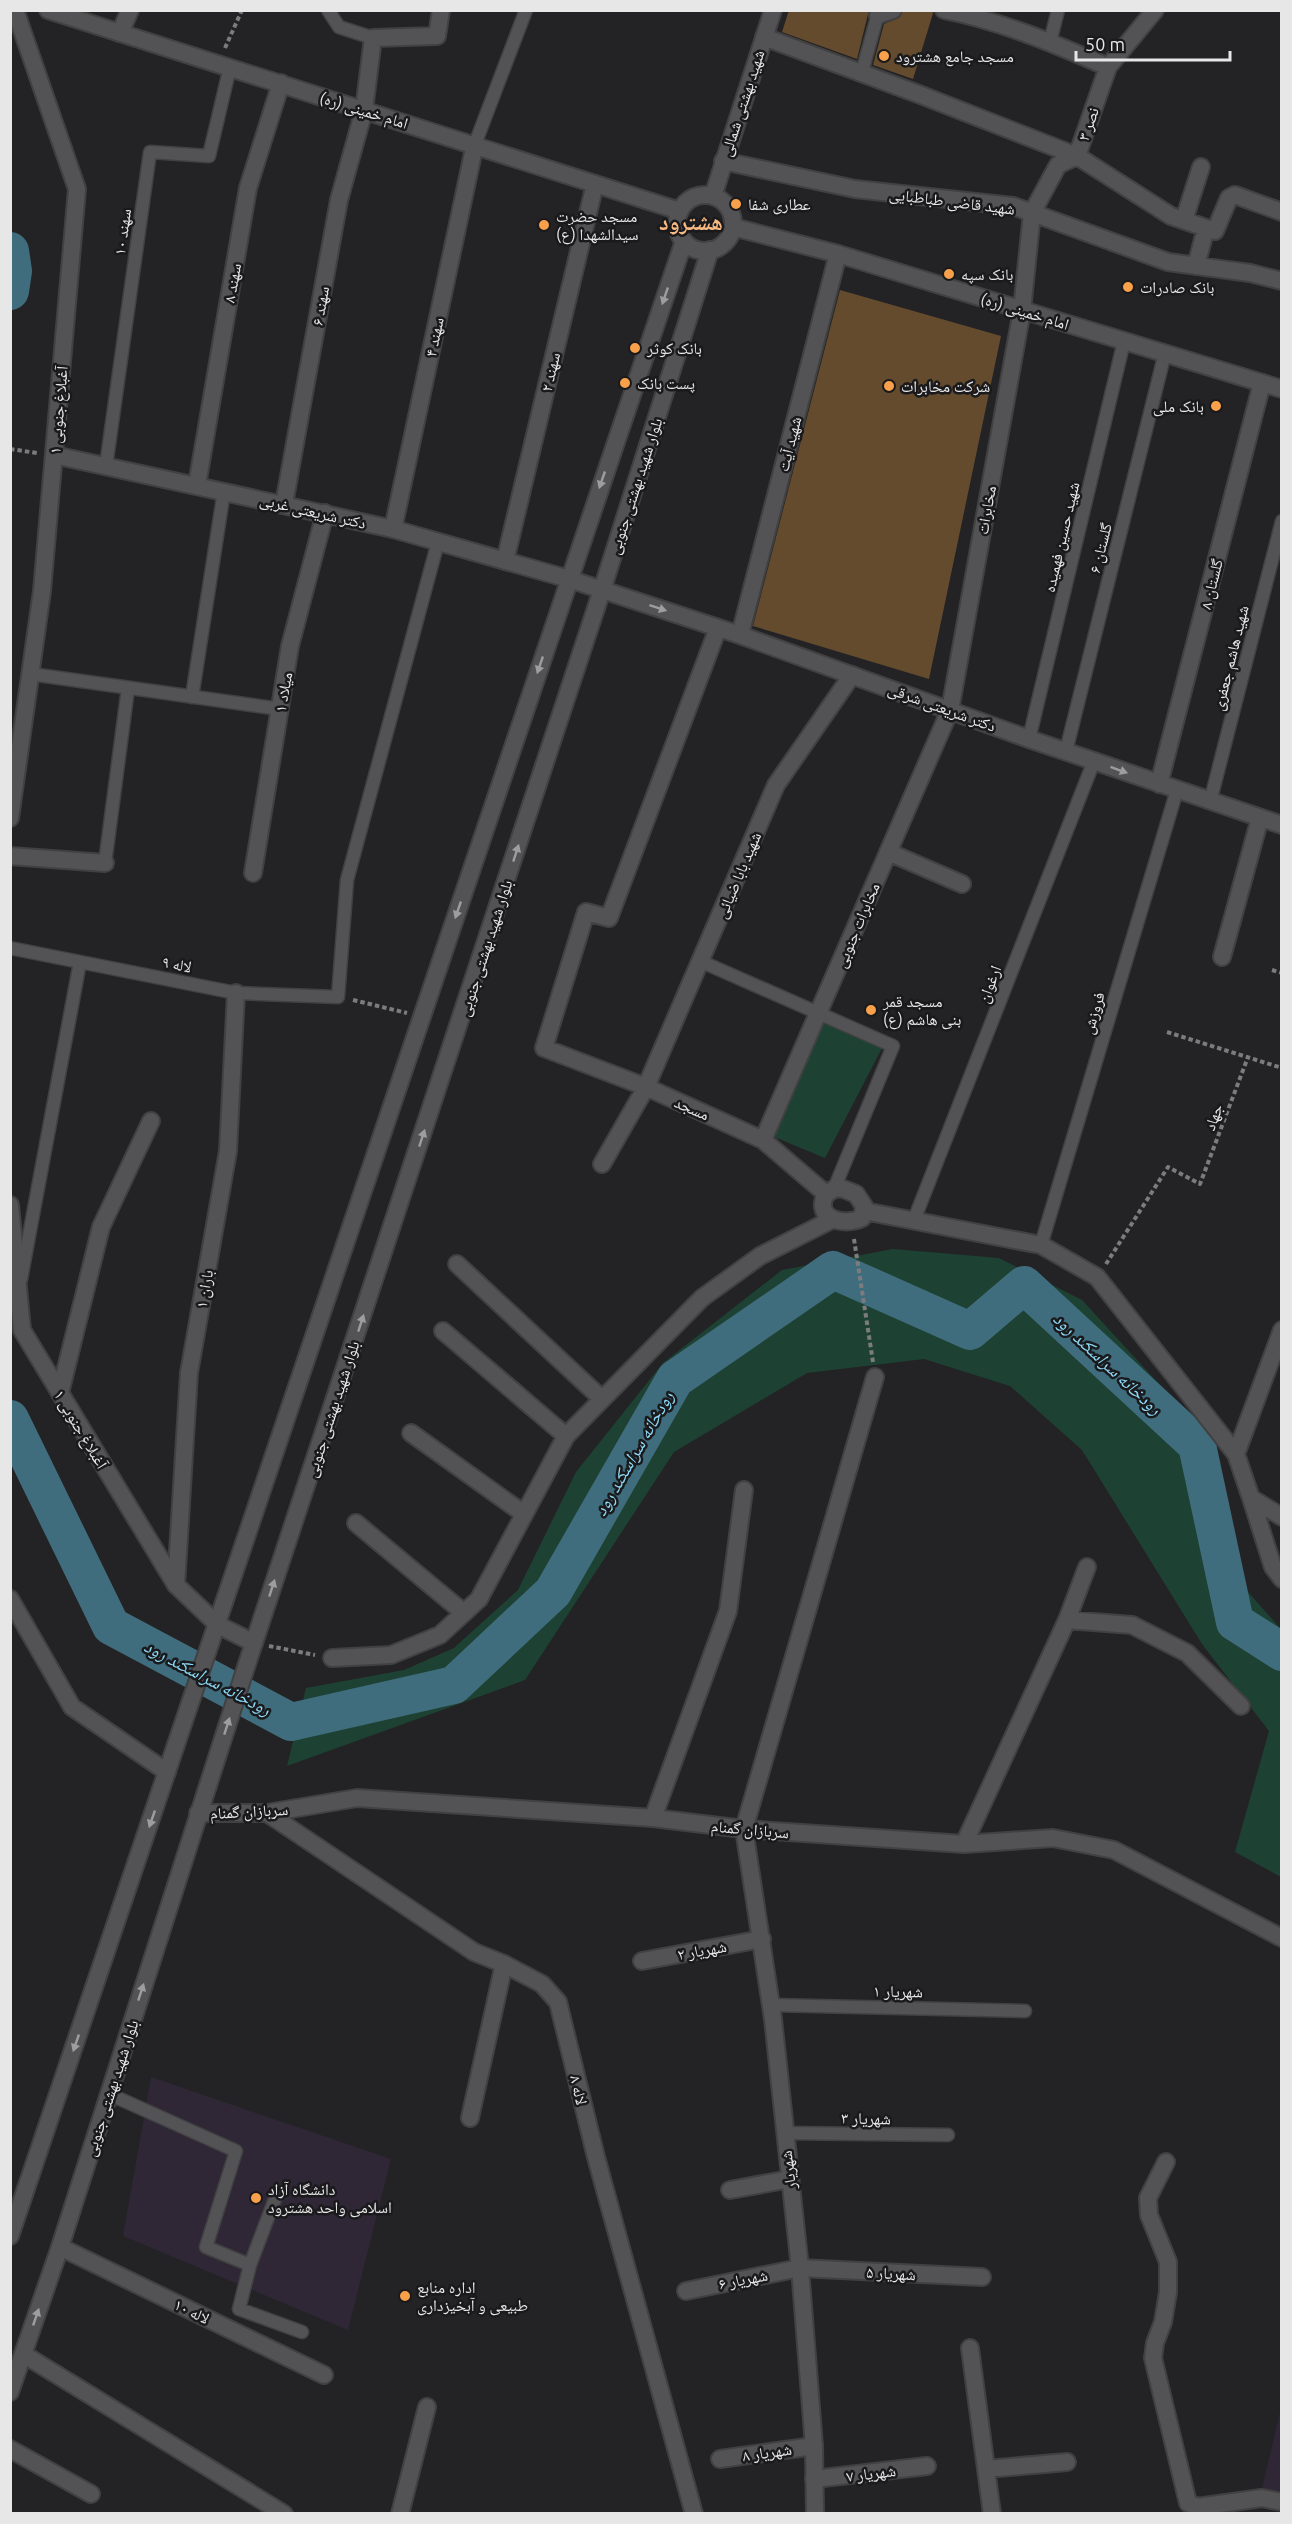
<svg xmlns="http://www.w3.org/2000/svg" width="1292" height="2524" font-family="Ubuntu,'Noto Naskh Arabic',sans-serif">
	<rect width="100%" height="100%" fill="#232325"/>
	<path fill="#2f2636" d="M 151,2077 L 391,2159 L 348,2330 L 123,2236 Z
		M 1281,2408 L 1282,2492 L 1281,2492 L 1262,2488 Z"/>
	<path fill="#1d4233" d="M 825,1020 L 882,1048 L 825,1158 L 772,1136 Z
		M 893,1249 L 999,1258 L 1082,1300 L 1203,1432 L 1248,1592 L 1281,1629 L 1281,1877 L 1235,1852 L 1269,1731 L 1202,1644 L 1082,1450 L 1010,1386 L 924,1359 L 807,1373 L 674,1452 L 525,1680 L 287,1766 L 306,1688 L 404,1670 L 454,1648 L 518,1590 L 576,1472 L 663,1363 L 782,1270 Z"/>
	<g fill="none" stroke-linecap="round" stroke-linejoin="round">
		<path stroke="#406d7d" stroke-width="38" d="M 10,251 L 13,271 L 10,291
			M 10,1419 L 111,1626 L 291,1722 L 454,1685 L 553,1592 L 675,1379 L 833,1270 L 970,1331 L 1024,1285 L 1197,1445 L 1235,1622 L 1282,1652"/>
	</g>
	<path fill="#644b2d" d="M 789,10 L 869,10 L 857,59 L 782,32 Z
		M 903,10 L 934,10 L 913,79 L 873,65 L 884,24 L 900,17 Z
		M 840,290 L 1001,336 L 929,679 L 753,626 Z"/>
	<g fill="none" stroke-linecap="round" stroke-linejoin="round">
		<defs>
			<path id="service" d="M 328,10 L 339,27 L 373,38
				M 1050,42 L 1058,10
				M 862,72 L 879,10
				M 475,144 L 526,10
				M 106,466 L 150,152 L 209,156 L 230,67
				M 31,674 L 280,709
				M 192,697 L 224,491
				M 1029,739 L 1124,341
				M 1066,751 L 1165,353
				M 1210,802 L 1282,521
				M 105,863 L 128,688
				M 10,948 L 236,993 L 338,997 L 347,880 L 438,542
				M 700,961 L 893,1046 L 834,1189
				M 914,1220 L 1094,761
				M 1041,1245 L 1177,790
				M 21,1279 L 80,962
				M 771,2005 L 1025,2011
				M 109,2094 L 236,2151 L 206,2247 L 250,2265 L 239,2309 L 302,2332
				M 784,2133 L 948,2135
				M 250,2265 L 278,2191"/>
			<path id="minor" d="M 944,10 C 1001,21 1055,44 1108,67
				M 878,15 L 893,10
				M 120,33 L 130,10
				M 764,37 L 921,95 L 1077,156 L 1171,216 L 1215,231 L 1229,198 L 1235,195 L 1282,212
				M 723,161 L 855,189 L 1013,206 L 1168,262 L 1250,273 L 1282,281
				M 1184,220 L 1201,167
				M 1196,266 L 1206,228
				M 197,485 L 248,188 L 281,83
				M 284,504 L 339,200 L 364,110 L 373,38 L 437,36 L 441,10
				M 393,529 L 475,144
				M 505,561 L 595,184
				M 718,628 L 609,918 L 586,912 L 544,1048 L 646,1087 L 763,1140 L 826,1194
				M 740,635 L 838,254
				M 1159,784 L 1262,383
				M 888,852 L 962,884
				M 10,856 L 105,863
				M 253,873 L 290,646 L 325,513
				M 1222,957 L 1260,818
				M 763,1140 L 950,710 L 1022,310 L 1032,213 L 1058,165 L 1077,156 L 1108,67 L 1155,10
				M 602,1164 L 646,1087 L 776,785 L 852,675
				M 841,1188 L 856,1194 L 864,1206 L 862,1218 C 843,1227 813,1218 826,1194 L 834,1189 Z
				M 864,1211 L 1041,1245 L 1097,1277 L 1236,1454 L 1251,1498 L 1282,1517
				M 457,1264 L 602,1399
				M 443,1331 L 566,1436
				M 60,1393 L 101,1227 L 151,1121
				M 411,1433 L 524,1514
				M 1236,1454 L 1282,1330
				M 1251,1498 L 1273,1567 L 1282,1579
				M 356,1523 L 464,1613
				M 176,1585 L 189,1373 L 228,1151 L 236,993
				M 10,1599 L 72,1707 L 167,1772
				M 1067,1620 L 1132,1625 L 1187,1653 L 1241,1706
				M 332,1658 L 391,1655 L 440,1635 L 479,1599 L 566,1436 L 702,1298 L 760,1256 L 833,1219
				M 653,1818 L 728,1611 L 744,1490
				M 744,1829 L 875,1377
				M 964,1844 L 1067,1620 L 1087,1567
				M 642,1961 L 762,1939
				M 470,2118 L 504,1964
				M 1166,2162 L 1148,2198 L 1149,2215 L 1168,2262 L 1168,2292 L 1163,2322 L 1155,2343 L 1153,2358 L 1188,2503 L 1197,2507 L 1262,2498 L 1282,2502
				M 730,2190 L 790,2179
				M 60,2247 L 324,2375
				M 686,2291 L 800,2268 L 982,2277
				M 970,2348 L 992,2514
				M 23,2354 L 284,2514
				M 10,2449 L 91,2494
				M 720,2459 L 814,2446
				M 986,2469 L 1067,2462
				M 814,2479 L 927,2466
				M 400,2514 L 427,2407"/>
			<path id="tertiary" d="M 54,455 L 393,529 L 569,579
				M 10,818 L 42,591 L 77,189 L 15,10
				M 10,1205 L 22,1330 L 176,1585 L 218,1625 L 254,1643
				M 198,1813 L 267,1813 L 357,1798 L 653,1818 L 744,1829 L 964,1844 L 1053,1838 L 1114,1850 L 1282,1938
				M 267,1813 L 474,1952 L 504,1964 L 542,1984 L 558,2002 L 596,2157 L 694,2514
				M 744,1829 L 773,2019 L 800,2268 L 814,2446 L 815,2514"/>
			<path id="secondary" d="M 48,10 L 680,211
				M677 223a28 28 0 1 1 56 0a28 28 0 1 1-56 0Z
				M 713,196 L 773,10
				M 733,227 L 838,254 L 1282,389
				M 569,579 L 740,635 L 1029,739 L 1282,825
				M 10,2236 L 684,241
				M 10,2392 L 60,2247 L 246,1667 L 602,590 L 710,250"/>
		</defs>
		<use href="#service" stroke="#414142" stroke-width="15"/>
		<use href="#minor" stroke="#414142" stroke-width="20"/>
		<use href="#tertiary" stroke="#414142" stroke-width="20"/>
		<use href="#secondary" stroke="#414142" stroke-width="20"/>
		<path stroke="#7c7c7e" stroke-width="4" stroke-dasharray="4.5 3" stroke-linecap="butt" d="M 225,48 L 242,10
			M 10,449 L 37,453
			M 1272,970 L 1282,973
			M 353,1000 L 407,1013
			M 1167,1032 L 1282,1068
			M 854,1239 L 873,1362
			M 1106,1264 L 1168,1167 L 1200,1184 L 1248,1057
			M 269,1646 L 315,1655"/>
		<use href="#service" stroke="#535356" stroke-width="12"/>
		<use href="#minor" stroke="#535356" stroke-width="16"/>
		<use href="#tertiary" stroke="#535356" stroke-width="16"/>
		<use href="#secondary" stroke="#535356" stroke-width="16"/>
	</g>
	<defs><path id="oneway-solid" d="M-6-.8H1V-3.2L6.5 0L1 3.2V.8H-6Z" transform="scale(1.5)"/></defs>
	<g fill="#9d9d9f">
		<use href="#oneway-solid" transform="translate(665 296) rotate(109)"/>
		<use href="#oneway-solid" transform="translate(602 480) rotate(109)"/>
		<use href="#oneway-solid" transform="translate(658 608) rotate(18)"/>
		<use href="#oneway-solid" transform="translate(540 665) rotate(109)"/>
		<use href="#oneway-solid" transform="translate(1119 770) rotate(20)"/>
		<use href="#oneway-solid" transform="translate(516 853) rotate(-72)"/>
		<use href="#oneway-solid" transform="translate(458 910) rotate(109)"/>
		<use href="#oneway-solid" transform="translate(422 1138) rotate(-72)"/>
		<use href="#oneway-solid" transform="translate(361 1323) rotate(-72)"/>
		<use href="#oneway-solid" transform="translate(272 1588) rotate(-72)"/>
		<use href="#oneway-solid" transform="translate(227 1726) rotate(-72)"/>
		<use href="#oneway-solid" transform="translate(152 1819) rotate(109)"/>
		<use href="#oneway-solid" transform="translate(141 1992) rotate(-72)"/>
		<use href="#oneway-solid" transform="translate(76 2043) rotate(109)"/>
		<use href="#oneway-solid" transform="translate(36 2317) rotate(-71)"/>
	</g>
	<g fill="#f8a14a" stroke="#1a191c" stroke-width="2">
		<circle cx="884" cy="56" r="6"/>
		<circle cx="736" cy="204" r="6"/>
		<circle cx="544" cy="225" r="6"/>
		<circle cx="949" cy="274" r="6"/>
		<circle cx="1128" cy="287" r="6"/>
		<circle cx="635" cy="348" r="6"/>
		<circle cx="625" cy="383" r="6"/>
		<circle cx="889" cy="386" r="6"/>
		<circle cx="1216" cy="406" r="6"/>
		<circle cx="871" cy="1010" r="6"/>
		<circle cx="256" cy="2198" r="6"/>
		<circle cx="405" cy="2296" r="6"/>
	</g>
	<g text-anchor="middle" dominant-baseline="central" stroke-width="5" stroke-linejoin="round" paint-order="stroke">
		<g font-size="16" fill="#e7e7e8" stroke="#1a191c" text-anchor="start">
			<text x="896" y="56">مسجد جامع هشترود</text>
			<text x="748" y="204">عطاری شفا</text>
			<text x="556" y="216">مسجد حضرت<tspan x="556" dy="18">سیدالشهدا (ع)</tspan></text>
			<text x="961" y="274">بانک سپه</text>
			<text x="1140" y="287">بانک صادرات</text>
			<text x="647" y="348">بانک کوثر</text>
			<text x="637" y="383">پست بانک</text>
			<text x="901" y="386">شرکت مخابرات</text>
			<text x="1204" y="406" text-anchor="end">بانک ملی</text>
			<text x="883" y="1001">مسجد قمر<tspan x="883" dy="18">بنی هاشم (ع)</tspan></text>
			<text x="268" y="2189">دانشگاه آزاد<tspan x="268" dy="18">اسلامی واحد هشترود</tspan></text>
			<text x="417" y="2287">اداره منابع<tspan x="417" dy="18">طبیعی و آبخیزداری</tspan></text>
		</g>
		<g font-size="16" fill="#e7e7e8" stroke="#1a191c">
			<text transform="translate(742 103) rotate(-72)">شهید بهشتی شمالی</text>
			<text transform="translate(364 110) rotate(17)">امام خمینی (ره)</text>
			<text transform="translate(1088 124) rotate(-71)">نصر ۳</text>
			<text transform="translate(952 201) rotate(7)">شهید قاضی طباطبایی</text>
			<text transform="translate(122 232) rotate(-82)">سهند ۱۰</text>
			<text transform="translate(232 283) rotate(-80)">سهند ۸</text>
			<text transform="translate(320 306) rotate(-80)">سهند ۶</text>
			<text transform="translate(1025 311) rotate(17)">امام خمینی (ره)</text>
			<text transform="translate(434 337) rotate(-78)">سهند ۴</text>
			<text transform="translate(550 372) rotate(-77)">سهند ۲</text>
			<text transform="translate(58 410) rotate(-85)">آغبلاغ جنوبی ۱</text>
			<text transform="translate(789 444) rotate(-76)">شهید آیت</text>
			<text transform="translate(635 486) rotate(-72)">بلوار شهید بهشتی جنوبی</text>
			<text transform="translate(986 510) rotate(-80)">مخابرات</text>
			<text transform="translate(313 511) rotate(13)">دکتر شریعتی غربی</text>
			<text transform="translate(1061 537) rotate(-77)">شهيد حسین فهمیده</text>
			<text transform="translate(1100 548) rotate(-76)">گلستان ۶</text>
			<text transform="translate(1211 584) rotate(-76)">گلستان ۸</text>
			<text transform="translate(1230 658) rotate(-76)">شهيد هاشم جعفری</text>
			<text transform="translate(283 692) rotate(-80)">میلاد ۱</text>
			<text transform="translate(942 707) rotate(20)">دکتر شریعتی شرقی</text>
			<text transform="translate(738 875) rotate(-67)">شهيد بابا ضيائی</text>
			<text transform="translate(857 925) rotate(-67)">مخابرات جنوبی</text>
			<text transform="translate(485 948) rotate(-72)">بلوار شهید بهشتی جنوبی</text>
			<text transform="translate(177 964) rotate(11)">لاله ۹</text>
			<text transform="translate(989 984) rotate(-69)">ارغوان</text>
			<text transform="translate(1093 1013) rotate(-73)">فروزش</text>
			<text transform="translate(692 1108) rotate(24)">مسجد</text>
			<text transform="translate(1213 1117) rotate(-70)">جهاد</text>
			<text transform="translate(204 1289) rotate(-80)">باران ۱</text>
			<text transform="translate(332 1409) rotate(-72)">بلوار شهید بهشتی جنوبی</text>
			<text transform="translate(81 1429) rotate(59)">آغبلاغ جنوبی ۱</text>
			<text transform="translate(249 1811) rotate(-3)">سربازان گمنام</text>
			<text transform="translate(750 1829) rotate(5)">سربازان گمنام</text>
			<text transform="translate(702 1950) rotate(-10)">شهریار ۲</text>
			<text transform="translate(898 1991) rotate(1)">شهریار ۱</text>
			<text transform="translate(111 2088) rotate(-72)">بلوار شهید بهشتی جنوبی</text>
			<text transform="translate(579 2090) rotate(77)">لاله ۸</text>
			<text transform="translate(866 2118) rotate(1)">شهریار ۳</text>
			<text transform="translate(788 2170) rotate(-97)">شهریار</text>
			<text transform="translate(891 2273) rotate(3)">شهریار ۵</text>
			<text transform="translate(743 2279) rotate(-11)">شهریار ۶</text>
			<text transform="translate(192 2311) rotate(26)">لاله ۱۰</text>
			<text transform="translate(767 2452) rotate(-8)">شهریار ۸</text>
			<text transform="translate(871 2473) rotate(-7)">شهریار ۷</text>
		</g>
		<g font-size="18" font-style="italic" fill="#8cd9f6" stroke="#1a191c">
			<text transform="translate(1108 1363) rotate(43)">رودخانه سراسکند رود</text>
			<text transform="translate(633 1453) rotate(-60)">رودخانه سراسکند رود</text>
			<text transform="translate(208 1677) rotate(28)">رودخانه سراسکند رود</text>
		</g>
		<g font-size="22" font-weight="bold" fill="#f7ba83" stroke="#1a191c">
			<text x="691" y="221">هشترود</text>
		</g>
	</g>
	<rect width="1292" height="2524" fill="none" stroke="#e7e7e8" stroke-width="24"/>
	<path d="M1076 51v9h154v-9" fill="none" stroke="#e7e7e8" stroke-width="3"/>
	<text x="1085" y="51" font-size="18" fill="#e7e7e8" stroke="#1a191c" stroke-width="4.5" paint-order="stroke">50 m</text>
</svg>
